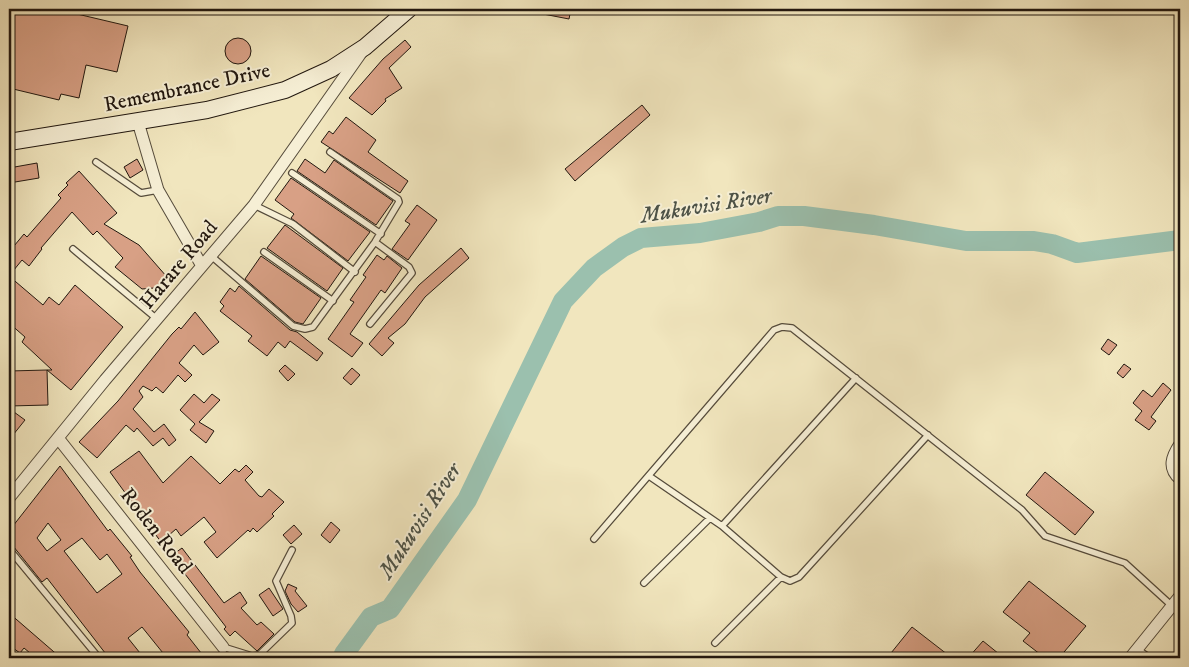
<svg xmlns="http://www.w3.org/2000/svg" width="1189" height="667" font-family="'IM FELL DW Pica',serif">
	<rect width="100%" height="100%" fill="#f1e6be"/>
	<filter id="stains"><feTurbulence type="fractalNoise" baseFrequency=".004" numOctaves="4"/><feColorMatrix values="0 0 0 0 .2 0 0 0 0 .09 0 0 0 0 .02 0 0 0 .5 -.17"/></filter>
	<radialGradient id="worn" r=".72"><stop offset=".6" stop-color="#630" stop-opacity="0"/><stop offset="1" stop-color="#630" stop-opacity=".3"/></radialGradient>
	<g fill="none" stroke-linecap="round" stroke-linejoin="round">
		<path stroke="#9bc0ae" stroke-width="20" d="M 345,658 L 344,654 L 371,617 L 390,609 L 467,500 L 563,301 L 594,268 L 623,247 L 641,238 L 700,233 L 759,222 L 778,216 L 804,216 L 874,225 L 966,241 L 1034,241 L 1052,244 L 1077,253 L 1180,240"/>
	</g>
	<path fill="#d8a085" stroke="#21170f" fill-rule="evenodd" d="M 9,9 L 56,9 L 128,26 L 117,72 L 86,65 L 79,98 L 61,94 L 59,100 L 9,88 Z
		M 538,9 L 571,9 L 569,19 L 538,13 Z
		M225 51a13 13 0 1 1 26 0a13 13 0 1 1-26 0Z
		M 405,40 L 411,47 L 389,68 L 402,88 L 385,99 L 386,101 L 372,115 L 349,98 L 383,59 Z
		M 642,105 L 650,115 L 575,181 L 565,169 Z
		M 346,117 L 376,140 L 368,152 L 408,181 L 400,193 L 321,142 L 329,131 L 333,134 Z
		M 137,159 L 143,170 L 130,178 L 124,167 Z
		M 305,159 L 325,173 L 334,160 L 393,201 L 376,225 L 297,171 Z
		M 37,163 L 39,178 L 9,183 L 9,168 Z
		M 79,171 L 117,213 L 104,224 L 139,245 L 167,277 L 154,288 L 142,289 L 115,267 L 123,258 L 97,231 L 93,235 L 72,212 L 41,248 L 42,249 L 29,266 L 22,260 L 9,276 L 43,305 L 49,297 L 59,305 L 75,285 L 123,327 L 71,390 L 47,370 L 52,370 L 22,342 L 25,337 L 9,323 L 9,252 L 24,234 L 27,237 L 61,198 L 58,195 L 68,185 L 66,183 Z
		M 291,178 L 370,232 L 348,261 L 291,218 L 294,214 L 275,200 Z
		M 417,205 L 437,220 L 408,260 L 392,249 L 410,224 L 405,221 Z
		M 285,225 L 343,268 L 327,291 L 267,248 Z
		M 461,248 L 469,258 L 425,297 L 405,324 L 388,338 L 394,343 L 382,356 L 369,344 L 419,285 Z
		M 377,255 L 384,260 L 387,256 L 402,268 L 385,293 L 381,290 L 350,334 L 363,343 L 352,357 L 328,339 L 354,302 L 350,300 L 366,277 L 363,275 Z
		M 261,256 L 321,298 L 303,324 L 295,322 L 245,279 Z
		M 239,286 L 290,330 L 297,332 L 323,353 L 317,361 L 290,341 L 285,348 L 278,342 L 267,356 L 248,341 L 252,336 L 220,311 L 224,306 L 220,302 L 230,288 L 235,292 Z
		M 195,312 L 219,342 L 203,355 L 194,345 L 179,363 L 192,375 L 185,382 L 178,375 L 163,393 L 156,387 L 152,391 L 143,386 L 139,391 L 143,397 L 133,409 L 154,432 L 164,424 L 176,440 L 169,446 L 163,438 L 153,446 L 137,428 L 134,432 L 126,425 L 97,458 L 79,442 L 118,401 L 172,334 L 179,327 L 181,329 Z
		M 1108,339 L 1117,345 L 1109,355 L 1101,349 Z
		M 1124,364 L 1131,369 L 1123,378 L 1117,373 Z
		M 285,365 L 295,374 L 288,381 L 279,371 Z
		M 352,368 L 360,375 L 351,385 L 343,378 Z
		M 47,370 L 48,405 L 9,406 L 9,371 Z
		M 1163,383 L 1171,390 L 1151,417 L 1156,421 L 1149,430 L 1135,420 L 1142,411 L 1133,403 L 1143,390 L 1152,397 Z
		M 194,394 L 204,403 L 212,394 L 220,400 L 199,422 L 214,431 L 206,443 L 190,430 L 195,424 L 180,410 Z
		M 14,412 L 25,420 L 9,440 L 9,418 Z
		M 139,451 L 163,483 L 191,456 L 220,484 L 235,469 L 239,472 L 246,465 L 253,472 L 245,480 L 259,496 L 262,497 L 269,489 L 284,502 L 272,514 L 274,516 L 257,532 L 253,528 L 250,532 L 248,530 L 217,558 L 204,542 L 216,532 L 204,517 L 181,536 L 176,529 L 161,542 L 110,472 Z
		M 60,466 L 108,531 L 110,529 L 132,556 L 130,557 L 140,572 L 189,632 L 187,635 L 205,658 L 167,658 L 142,627 L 128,638 L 144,658 L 109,658 L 47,578 L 42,582 L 9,541 L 9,531 ZM 48,523 L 61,540 L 47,551 L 37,538 ZM 82,538 L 100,560 L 107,554 L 122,574 L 97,593 L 64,551 Z
		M 1045,472 L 1094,512 L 1075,535 L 1026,495 Z
		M 331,522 L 340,530 L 330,543 L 321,535 Z
		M 294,525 L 302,534 L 291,544 L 283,535 Z
		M 182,548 L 224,603 L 240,592 L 247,603 L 241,608 L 257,625 L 261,622 L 274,634 L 257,651 L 235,631 L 230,636 L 224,629 L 226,627 L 171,556 Z
		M 1029,581 L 1086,626 L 1059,658 L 1045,658 L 1023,641 L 1030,633 L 1003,612 Z
		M 288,584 L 297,588 L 295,591 L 307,606 L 298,612 L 291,604 L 285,591 Z
		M 269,588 L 283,609 L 273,616 L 259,595 Z
		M 9,613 L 61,658 L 36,658 L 24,648 L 20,653 L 10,646 L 14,639 L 9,634 Z
		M 912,627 L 952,658 L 887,658 Z
		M 983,641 L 1004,658 L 968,658 Z"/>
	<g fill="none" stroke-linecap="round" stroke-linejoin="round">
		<defs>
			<path id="lane" d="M 96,162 L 141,193 L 158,190
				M 292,173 L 381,234
				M 254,205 L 293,224 L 355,272
				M 73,249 L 157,319
				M 264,252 L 333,301
				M 210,255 L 293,326 L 305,329 L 313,327 L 375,242 L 399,202 L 398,199 L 330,152
				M 370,324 L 412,273 L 409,267 L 375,242
				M 649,476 L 722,526 L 781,577 L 790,581 L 799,577 L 928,435
				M 722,526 L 856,378
				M 594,539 L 774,330 L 782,327 L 792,328 L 1022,510 L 1045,536 L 1125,563 L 1171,605
				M 9,549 L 99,658
				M 644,583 L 710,518
				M 715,643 L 781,577
				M 1137,649 L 1150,658
				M 28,656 L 31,658
				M 222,658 L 223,647 L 252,656 L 259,655 L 292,623 L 291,616 L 276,581 L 292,550"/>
			<path id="street" d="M 138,122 L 158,190 L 202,266
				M 58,438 L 223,647
				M 1180,444 C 1172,456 1167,468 1180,479
				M 9,498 L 105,380 L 254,205 L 361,53
				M 1130,658 L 1180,596"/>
			<path id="secondary" d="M 9,142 L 207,110 L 285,90 L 331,69 L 365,47 L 409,9"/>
		</defs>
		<use href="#lane" stroke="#554b3b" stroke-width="8"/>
		<use href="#street" stroke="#554b3b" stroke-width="13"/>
		<use href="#secondary" stroke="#21170f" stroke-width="18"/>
		<use href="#lane" stroke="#f6efd5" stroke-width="5.5"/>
		<use href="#street" stroke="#f6efd5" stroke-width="11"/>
		<use href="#secondary" stroke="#f6efd5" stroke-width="16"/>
	</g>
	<g text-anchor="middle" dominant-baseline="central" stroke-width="4" stroke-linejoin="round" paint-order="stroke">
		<g font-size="21" fill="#21170f" stroke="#f6efd5">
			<text transform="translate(187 88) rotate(-12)">Remembrance Drive</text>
			<text transform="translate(179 265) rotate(-50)">Harare Road</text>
			<text transform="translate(156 531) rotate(52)">Roden Road</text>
		</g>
		<g font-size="22" font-style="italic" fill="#4c5247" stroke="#f6efd5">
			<text transform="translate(706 206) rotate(-9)">Mukuvisi River</text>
			<text transform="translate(420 521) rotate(-57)">Mukuvisi River</text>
		</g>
	</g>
	<rect width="1189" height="667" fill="none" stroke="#f1e6be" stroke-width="30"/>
	<rect x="10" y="10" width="1169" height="647" fill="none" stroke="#21170f" stroke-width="2.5"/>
	<rect x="15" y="15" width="1159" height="637" fill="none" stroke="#21170f"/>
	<rect width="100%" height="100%" filter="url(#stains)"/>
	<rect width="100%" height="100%" fill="url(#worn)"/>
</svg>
